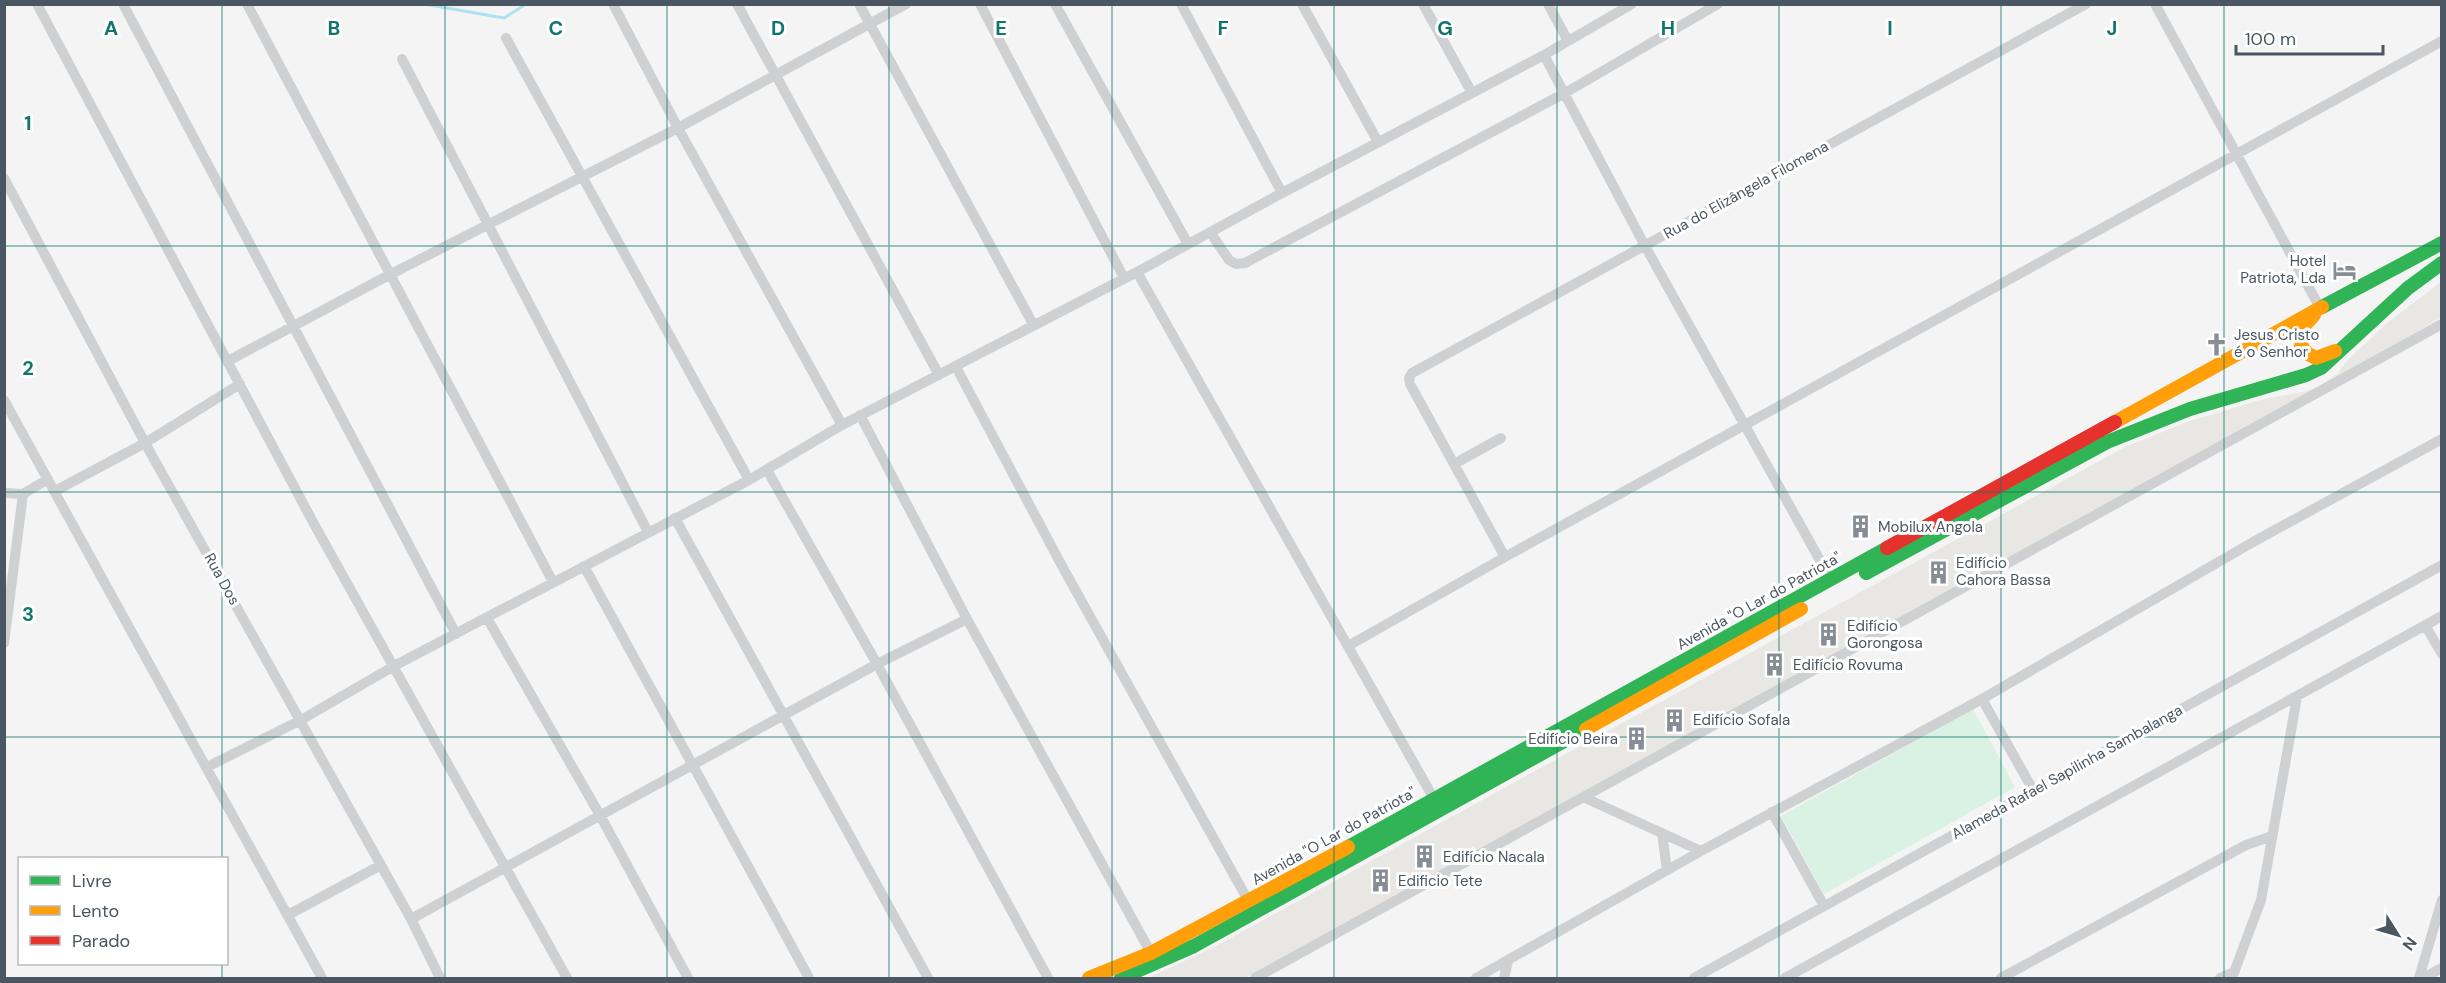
<svg xmlns="http://www.w3.org/2000/svg" width="2446" height="983" font-family="'DM Sans',sans-serif">
	<rect width="100%" height="100%" fill="#f4f4f4"/>
	<path fill="#e8e7e3" d="M 2441,282 L 2441,317 L 2378,355 L 1245,978 L 1148,978 L 1218,945 L 2125,447 L 2187,422 L 2260,400 L 2307,391 L 2323,384 L 2338,373 L 2347,361 L 2387,323 Z"/>
	<path fill="#d9f2e3" d="M 1973,709 L 2015,787 L 1824,894 L 1781,816 Z"/>
	<g fill="none" stroke-linecap="round" stroke-linejoin="round">
		<path stroke="#aee2f0" stroke-width="3" d="M 424,4 L 504,18 L 526,4"/>
		<path stroke="#ced0d2" stroke-width="10" d="M 37,4 L 314,524 L 567,978
			M 123,4 L 456,634
			M 247,4 L 553,582
			M 613,4 L 678,128 L 842,425
			M 737,4 L 939,375
			M 859,4 L 1033,324
			M 980,4 L 1124,278
			M 1055,4 L 1188,244
			M 1181,4 L 1282,193
			M 1302,4 L 1378,142
			M 1423,4 L 1472,93
			M 1548,4 L 1568,41
			M 2155,4 L 2320,308
			M 506,38 L 749,480
			M 1544,55 L 1645,246 L 1831,580
			M 402,59 L 648,532
			M 4,178 L 145,443 L 411,919 L 440,978
			M 1210,232 L 1229,260 L 1236,264 L 1245,263 L 1565,93 L 1718,4
			M 1137,272 L 1434,799
			M 228,361 L 389,275 L 678,128 L 906,4
			M 956,367 L 1062,566 L 1249,902
			M 4,400 L 322,978
			M 860,415 L 967,619 L 1151,953
			M 1454,464 L 1501,438
			M 767,470 L 877,664 L 1048,978
			M 55,491 L 145,443 L 240,384
			M 4,493 L 23,494
			M 675,518 L 928,978
			M 1505,557 L 1410,384 L 1409,378 L 1412,373 L 2086,4
			M 584,566 L 809,978
			M 487,618 L 601,817 L 688,978
			M 2425,625 L 2442,654
			M 4,643 L 23,494 L 48,479
			M 1348,646 L 1505,557 L 2442,41
			M 1982,699 L 2033,790
			M 207,767 L 301,720 L 394,666 L 749,480 L 842,425 L 1137,272 L 1282,193 L 1544,55 L 1632,4
			M 1583,797 L 1701,851
			M 1772,812 L 1824,906
			M 1662,833 L 1667,870
			M 288,915 L 381,865
			M 411,919 L 877,664 L 967,619
			M 1255,978 L 2442,324
			M 1476,978 L 1701,851 L 1982,699 L 2253,542 L 2442,439
			M 1504,978 L 1508,961
			M 1694,978 L 2442,565
			M 1785,978 L 2442,616
			M 2001,978 L 2246,845 L 2272,836
			M 2220,978 L 2234,972
			M 2232,978 L 2261,900 L 2297,697
			M 2419,978 L 2442,900
			M 2423,978 L 2442,968"/>
		<path stroke="#30b455" stroke-width="14" d="M 2322,307 L 2442,243
			M 1866,573 L 2107,442 L 2190,409 L 2306,375 L 2321,368 L 2408,288 L 2442,263
			M 1348,847 L 1887,548
			M 1121,978 L 1194,946 L 1586,729"/>
		<path stroke="#ff9f0a" stroke-width="14" d="M 2314,315 L 2304,326 L 2301,346 L 2308,354 L 2316,358 L 2335,351
			M 2115,422 L 2322,307
			M 1586,729 L 1801,609
			M 1089,978 L 1151,953 L 1348,847"/>
		<path stroke="#e5322d" stroke-width="14" d="M 1887,548 L 2115,422"/>
	</g>
	<path fill="none" stroke="#0f766e" stroke-width="1.5" stroke-opacity="0.55" d="M 222,4 L 222,858M 445,4 L 445,978M 667,4 L 667,978M 889,4 L 889,978M 1112,4 L 1112,978M 1334,4 L 1334,978M 1557,4 L 1557,978M 1779,4 L 1779,978M 2001,4 L 2001,978M 2224,4 L 2224,978M 4,246 L 2442,246M 4,492 L 2442,492M 4,737 L 2442,737M 222,964 L 222,978"/>
	<defs>
		<symbol id="hotel-bare" viewBox="-9 -9 18 18"><path d="M-6-4.5h1.5V1H6V5H4.5V3h-9V5H-6ZM-4 0a1.8 1.8 0 1 1 3.6 0ZM.5 0V-2.5h3Q6-2.5 6 0Z" fill="#868d94" stroke="#fff" stroke-width="2.5" paint-order="stroke"/></symbol>
		<symbol id="church-bare" viewBox="-9 -9 18 18"><path d="M-1.2-6h2.4v3.5h3.3v2.4h-3.3V6h-2.4V-.1h-3.3v-2.4h3.3Z" fill="#868d94" stroke="#fff" stroke-width="2.5" paint-order="stroke"/></symbol>
		<symbol id="building-bare" viewBox="-9 -9 18 18"><path d="M-4-6H4V6H1V3H-1V6H-4ZM-2.5-4.3h1.7v1.8h-1.7ZM.8-4.3h1.7v1.8H.8ZM-2.5-1h1.7V.8h-1.7ZM.8-1h1.7V.8H.8Z" fill="#868d94" stroke="#fff" stroke-width="2.5" paint-order="stroke"/></symbol>
	</defs>
	<g fill-rule="evenodd">
		<use href="#hotel-bare" x="2328" y="254" width="33" height="33"/>
		<use href="#church-bare" x="2200" y="328" width="33" height="33"/>
		<use href="#building-bare" x="1844" y="510" width="33" height="33"/>
		<use href="#building-bare" x="1922" y="556" width="33" height="33"/>
		<use href="#building-bare" x="1812" y="618" width="33" height="33"/>
		<use href="#building-bare" x="1758" y="648" width="33" height="33"/>
		<use href="#building-bare" x="1658" y="704" width="33" height="33"/>
		<use href="#building-bare" x="1620" y="722" width="33" height="33"/>
		<use href="#building-bare" x="1408" y="840" width="33" height="33"/>
		<use href="#building-bare" x="1364" y="864" width="33" height="33"/>
	</g>
	<g text-anchor="middle" dominant-baseline="central" stroke-width="6" stroke-linejoin="round" paint-order="stroke">
		<g font-size="15" fill="#4a5661" stroke="#fff">
			<text transform="translate(1746 190) rotate(-29)">Rua do Elizângela Filomena</text>
			<text transform="translate(222 579) rotate(61)">Rua Dos</text>
			<text transform="translate(1759 601) rotate(-29)">Avenida "O Lar do Patriota"</text>
			<text transform="translate(2067 772) rotate(-29)">Alameda Rafael Sapilinha Sambalanga</text>
			<text transform="translate(1334 836) rotate(-29)">Avenida "O Lar do Patriota"</text>
		</g>
		<g font-size="15" fill="#4a5661" stroke="#fff" text-anchor="start">
			<text x="2326" y="261" text-anchor="end">Hotel<tspan x="2326" dy="17">Patriota, Lda</tspan></text>
			<text x="2234" y="335">Jesus Cristo<tspan x="2234" dy="17">é o Senhor</tspan></text>
			<text x="1878" y="527">Mobilux Angola</text>
			<text x="1956" y="563">Edifício<tspan x="1956" dy="17">Cahora Bassa</tspan></text>
			<text x="1847" y="626">Edifício<tspan x="1847" dy="17">Gorongosa</tspan></text>
			<text x="1793" y="665">Edifício Rovuma</text>
			<text x="1693" y="720">Edifício Sofala</text>
			<text x="1618" y="739" text-anchor="end">Edifício Beira</text>
			<text x="1443" y="857">Edifício Nacala</text>
			<text x="1398" y="881">Edificio Tete</text>
		</g>
	</g>
	<g font-size="20" text-anchor="middle" font-weight="bold" fill="#0f766e" stroke="#fff" stroke-width="6" stroke-linejoin="round" paint-order="stroke">
		<text x="111" y="35">A</text>
		<text x="334" y="35">B</text>
		<text x="556" y="35">C</text>
		<text x="778" y="35">D</text>
		<text x="1001" y="35">E</text>
		<text x="1223" y="35">F</text>
		<text x="1445" y="35">G</text>
		<text x="1668" y="35">H</text>
		<text x="1890" y="35">I</text>
		<text x="2112" y="35">J</text>
		<text x="28" y="130">1</text>
		<text x="28" y="375">2</text>
		<text x="28" y="621">3</text>
	</g>
	<rect width="2446" height="983" fill="none" stroke="#4a5661" stroke-width="12"/>
	<rect x="18" y="857" width="210" height="108" fill="#ffffff" stroke="#b7bbc0" stroke-width="1.5"/>
	<rect x="30" y="876" width="30" height="9" fill="#30b455" stroke="#b7bbc0" stroke-width="1.5"/>
	<text x="72" y="887" font-size="18" fill="#4a5661">Livre</text>
	<rect x="30" y="906" width="30" height="9" fill="#ff9f0a" stroke="#b7bbc0" stroke-width="1.5"/>
	<text x="72" y="917" font-size="18" fill="#4a5661">Lento</text>
	<rect x="30" y="936" width="30" height="9" fill="#e5322d" stroke="#b7bbc0" stroke-width="1.5"/>
	<text x="72" y="947" font-size="18" fill="#4a5661">Parado</text>
	<g transform="translate(2398 935) rotate(127)" stroke="#ffffff" stroke-width="4.5" paint-order="stroke">
	<path d="M0-4.5L10 22L0 15L-10 22Z" fill="#4a5661"/>
	<text y="-9" font-size="16" font-weight="bold" text-anchor="middle" fill="#4a5661">N</text>
	</g>
	<path d="M2236 45v9h147v-9" fill="none" stroke="#4a5661" stroke-width="3"/>
	<text x="2245" y="45" font-size="18" fill="#4a5661" stroke="#ffffff" stroke-width="4.5" paint-order="stroke">100 m</text>
</svg>
